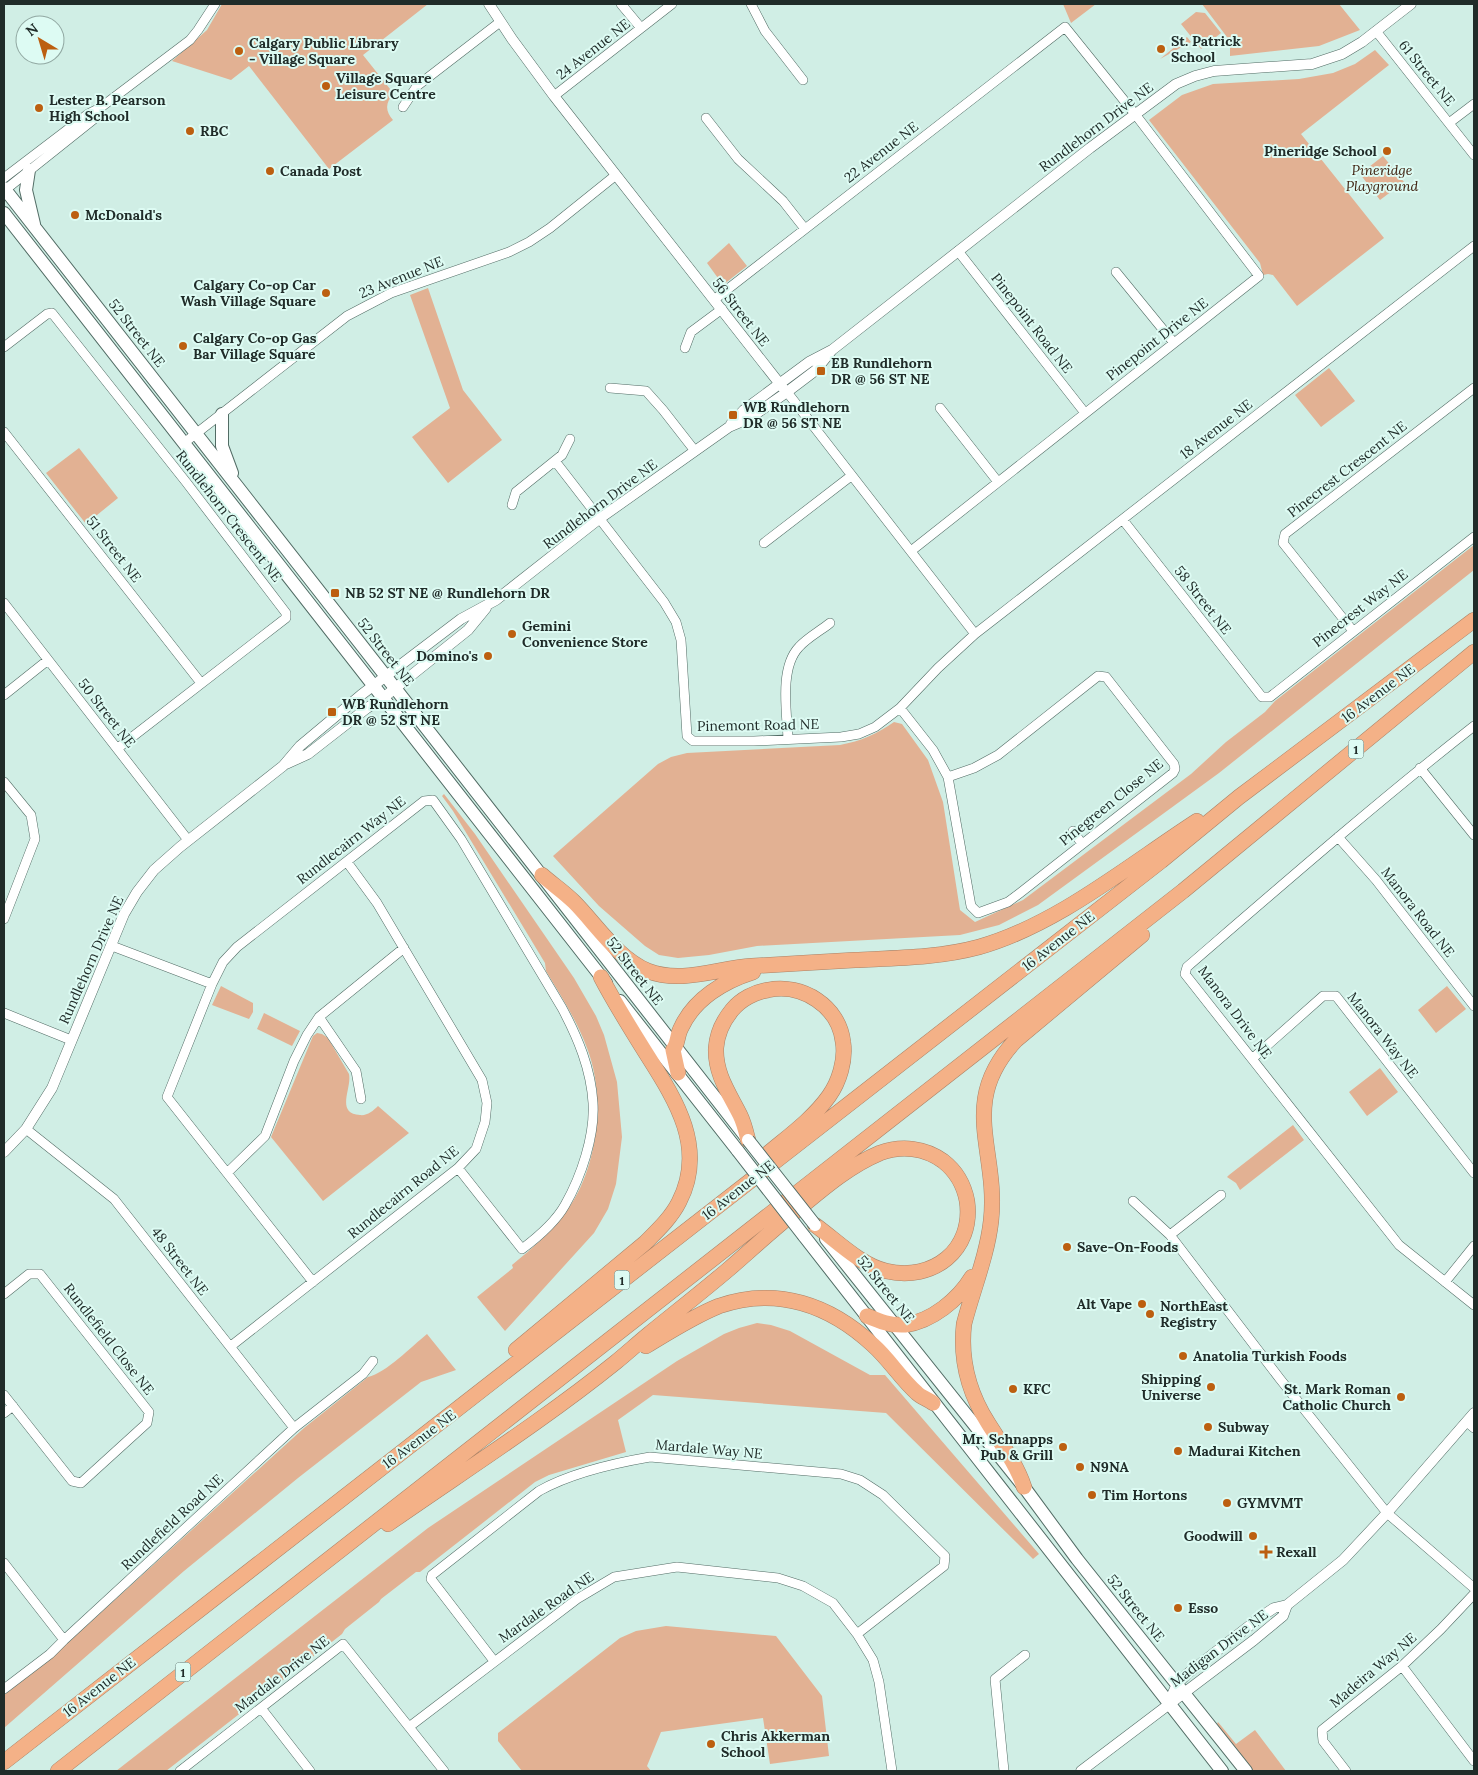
<svg xmlns="http://www.w3.org/2000/svg" width="1478" height="1775" font-family="Lora,serif">
	<rect width="100%" height="100%" fill="#d0eee5"/>
	<path fill="#e2b193" d="M 222,4 L 428,4 L 363,55 L 394,94 C 385,102 385,111 393,120 L 329,169 L 249,66 L 231,80 L 172,61 L 207,30 Z
		M 1063,4 L 1096,4 L 1071,23 Z
		M 1202,4 L 1339,4 L 1360,30 L 1319,46 L 1230,56 L 1230,41 Z
		M 1196,12 L 1205,13 L 1221,33 L 1201,49 L 1181,24 Z
		M 1187,37 L 1191,42 L 1160,59 Z
		M 1375,50 L 1389,65 L 1301,134 L 1384,238 L 1297,306 L 1273,275 L 1268,274 L 1263,275 L 1260,263 L 1149,120 L 1182,95 L 1213,84 L 1299,79 L 1333,73 L 1355,64 Z
		M 1383,156 L 1404,182 L 1380,200 L 1360,174 Z
		M 729,243 L 747,266 L 723,285 L 707,263 Z
		M 428,288 L 463,390 L 502,440 L 448,483 L 412,437 L 450,408 L 410,295 Z
		M 1329,368 L 1355,401 L 1321,427 L 1295,395 Z
		M 79,448 L 118,498 L 86,524 L 46,473 Z
		M 1474,545 L 1474,570 L 1219,773 L 1038,905 L 999,925 L 960,935 L 757,946 L 709,955 L 678,958 L 659,955 L 645,946 L 599,906 L 553,856 L 658,764 L 671,757 L 687,753 L 840,745 C 861,741 877,734 894,722 L 902,724 L 928,760 L 943,802 L 960,910 L 975,922 L 1023,900 L 1191,774 L 1226,742 L 1265,712 L 1275,701 Z
		M 444,794 L 475,834 L 574,978 L 596,1016 L 604,1035 L 617,1082 L 622,1137 L 616,1184 L 608,1209 L 594,1233 L 505,1331 L 477,1297 L 513,1268 L 512,1265 C 533,1248 552,1231 568,1209 C 598,1167 606,1096 587,1048 C 577,1021 561,996 546,971 L 545,963 L 453,811 L 442,796 Z
		M 221,986 L 253,1003 L 253,1012 L 249,1019 L 212,1005 Z
		M 1447,986 L 1466,1009 L 1436,1033 L 1418,1010 Z
		M 264,1013 L 300,1031 L 292,1046 L 257,1029 Z
		M 317,1033 L 322,1034 L 328,1038 L 349,1074 C 352,1089 335,1113 360,1115 C 367,1116 373,1111 378,1106 L 409,1133 L 323,1201 L 271,1137 L 313,1036 Z
		M 1380,1068 L 1398,1092 L 1367,1116 L 1349,1092 Z
		M 1293,1125 L 1304,1140 L 1240,1190 L 1236,1183 L 1227,1177 L 1229,1175 Z
		M 757,1323 L 771,1325 L 790,1331 L 870,1375 L 885,1375 L 1039,1554 L 1033,1559 L 886,1413 L 653,1395 L 618,1420 L 626,1452 L 549,1475 L 535,1482 L 420,1572 L 416,1572 L 381,1599 L 379,1602 L 345,1629 L 342,1634 L 166,1771 L 116,1771 L 428,1528 L 677,1361 L 724,1334 L 739,1328 Z
		M 427,1334 L 456,1370 L 421,1382 L 298,1478 L 184,1571 L 4,1728 L 4,1695 L 52,1657 L 304,1428 L 368,1377 C 386,1373 412,1346 427,1334 Z
		M 666,1626 L 776,1636 L 822,1696 L 829,1756 L 770,1764 L 763,1718 L 661,1732 L 647,1766 L 651,1771 L 522,1771 L 498,1741 L 498,1733 L 620,1638 L 636,1631 Z
		M 1218,1722 L 1236,1744 L 1255,1730 L 1286,1771 L 1251,1771 L 1232,1748 L 1217,1724 Z"/>
	<g fill="none" stroke-linecap="round" stroke-linejoin="round">
		<defs>
			<path id="minor" d="M 621,4 L 641,28
				M 751,4 L 765,31 L 803,80
				M 1376,31 L 1474,155
				M 554,96 L 672,4
				M 403,107 L 417,86 L 500,22
				M 706,118 L 738,159 L 783,201 L 805,229
				M 1449,123 L 1474,104
				M 4,178 L 88,114 L 100,108 L 190,40 L 198,30 L 215,4
				M 5,190 L 94,119 L 100,108
				M 958,251 L 1085,413
				M 1116,272 L 1174,343
				M 715,299 L 1065,27 L 1135,114 L 1259,276 L 911,551
				M 4,347 L 47,314 L 52,313 L 186,482 L 286,613 L 286,618 L 118,748
				M 685,348 L 691,332 L 722,309
				M 610,388 L 646,391 L 663,410 L 695,451
				M 787,392 L 975,634
				M 940,408 L 998,482
				M 4,432 L 201,683
				M 184,443 L 347,316 L 391,293 L 509,252 L 529,242 L 550,228 L 616,175
				M 555,461 L 664,602 L 676,622 L 681,640 L 687,736 L 693,741 L 754,741 L 841,737 L 859,734 L 875,727 L 900,708 L 938,668 L 975,634 L 1474,246
				M 512,505 L 516,492 L 562,455 L 570,439
				M 1123,520 L 1262,697 L 1270,697 L 1474,537
				M 764,543 L 851,476
				M 4,603 L 188,840
				M 1353,631 L 1283,543 L 1285,534 L 1474,388
				M 4,695 L 48,660
				M 900,708 L 933,750 L 948,777 L 971,906 L 978,913 L 1008,902 L 1020,893 L 1173,773 L 1175,769 L 1174,764 L 1106,677 L 1098,676 L 998,755 L 974,768 L 948,777
				M 1474,726 C 1376,803 1282,885 1187,967 L 1185,974 L 1399,1245 L 1474,1305
				M 788,739 C 787,713 779,668 799,647 C 807,638 820,631 830,623
				M 1420,768 L 1474,835
				M 4,782 L 31,815 L 35,839 L 4,919
				M 1073,831 L 1082,844
				M 1338,837 L 1376,880 L 1474,1006
				M 112,946 L 212,984
				M 4,1013 L 71,1040
				M 319,1017 L 356,1071 L 361,1099
				M 1253,1058 L 1323,996 L 1336,996 L 1474,1173
				M 26,1129 L 114,1199 L 294,1428
				M 227,1173 L 265,1136 L 294,1061 L 307,1035 L 319,1017 L 404,948
				M 1133,1201 L 1170,1235 L 1280,1379 L 1387,1513 L 1474,1588
				M 1170,1235 L 1221,1195
				M 313,1282 L 167,1097 L 212,984 L 223,962 L 237,947 L 424,801 L 433,800 L 461,839 L 562,1008 C 578,1038 591,1069 593,1103 C 595,1136 581,1177 565,1205 C 555,1223 538,1237 522,1249 L 458,1168
				M 1445,1282 L 1474,1246
				M 4,1294 L 29,1274 L 40,1274 L 149,1412 L 147,1423 L 81,1483 L 72,1481 L 4,1395
				M 231,1346 L 458,1168 L 476,1149 L 485,1122 L 487,1103 L 482,1080 L 377,903 L 347,862
				M 4,1413 L 13,1406
				M 1467,1422 L 1474,1428
				M 4,1563 L 64,1640 L 294,1428 L 363,1374 L 373,1361
				M 494,1661 L 431,1579 L 432,1575 L 539,1491 C 569,1474 615,1463 650,1457 L 841,1474 L 860,1480 L 883,1495 L 945,1556 L 944,1566 L 857,1634
				M 1402,1666 L 1474,1761
				M 4,1689 L 50,1654 L 64,1640
				M 261,1708 L 310,1771
				M 409,1727 L 577,1599 L 614,1577 L 677,1567 L 778,1578 L 803,1586 L 833,1603 L 857,1634 L 873,1660 L 879,1682 L 892,1771
				M 180,1771 L 343,1644 L 444,1771
				M 1004,1771 L 995,1679 L 1025,1655
				M 1346,1771 L 1323,1741 L 1322,1730 L 1402,1666 L 1441,1629 L 1474,1594"/>
			<path id="tertiary" d="M 489,4 L 512,39 L 554,96 L 783,388
				M 731,424 L 744,410 L 809,362 L 832,350 L 1090,148 L 1176,84 L 1195,76 L 1214,71 L 1312,64 L 1342,54 L 1362,42 L 1411,4
				M 286,764 L 308,754 L 367,708 L 383,698 L 468,630 L 486,608
				M 4,1152 L 26,1129 L 52,1088 L 124,914 L 137,892 L 154,870 L 180,847 L 283,766 L 300,746 L 361,695 L 461,619 L 496,600 L 599,519 L 695,451 L 729,427 L 750,418 L 787,392 L 816,370 L 832,350
				M 1168,1704 L 1177,1684 L 1187,1674 L 1262,1616 L 1274,1608 L 1287,1605 L 1343,1560 L 1387,1513 L 1474,1413
				M 1081,1771 L 1254,1640 L 1283,1616 L 1287,1605"/>
			<path id="secondary" d="M 29,170 L 26,190 L 34,224
				M 4,188 L 746,1137
				M 4,213 L 606,983
				M 222,414 L 222,446 L 232,473
				M 620,1001 L 738,1151
				M 804,1236 L 1222,1771
				M 826,1239 L 1024,1487 L 1077,1559 L 1246,1771"/>
			<path id="motorway" d="M 542,875 C 552,884 564,892 574,902 C 596,924 618,959 648,971 C 682,984 718,968 752,966 C 787,964 820,962 855,960 C 896,958 938,958 979,947 C 1057,925 1129,865 1197,821
				M 678,1073 L 673,1050 C 678,1044 677,1035 681,1028 C 694,999 724,981 753,972
				M 748,1140 C 746,1132 744,1123 740,1115 C 729,1093 715,1074 716,1048 C 717,1034 723,1021 732,1010 C 741,999 755,992 768,990 C 802,983 839,1006 843,1042 C 846,1060 839,1082 829,1096 C 812,1120 786,1138 765,1156
				M 867,1316 C 879,1321 891,1326 905,1325 C 932,1321 958,1300 972,1277
				M 646,1346 C 669,1332 694,1316 719,1306 C 777,1286 830,1305 873,1345 C 889,1359 901,1379 917,1393 C 921,1397 928,1399 933,1403
				M 516,1350 L 645,1243 C 657,1231 671,1218 679,1202 C 708,1146 673,1096 644,1050 C 629,1026 614,1002 601,977
				M 1024,1487 C 1016,1463 1001,1444 988,1423 C 969,1393 960,1359 964,1324 C 973,1289 987,1256 991,1221 C 999,1150 957,1103 1016,1040 L 1142,935
				M 388,1524 C 464,1471 544,1420 616,1362 C 627,1353 638,1343 649,1334 C 676,1312 703,1291 730,1268 C 754,1247 777,1226 802,1206 C 826,1186 851,1165 880,1153 C 902,1145 925,1148 943,1161 C 956,1171 964,1185 967,1201 C 974,1250 933,1282 886,1271 C 860,1265 836,1240 815,1225
				M 4,1762 L 1161,861 L 1239,797 L 1474,620
				M 58,1771 L 1183,891 L 1474,652"/>
		</defs>
		<use href="#minor" stroke="#526c65" stroke-width="10"/>
		<use href="#tertiary" stroke="#526c65" stroke-width="11"/>
		<use href="#secondary" stroke="#526c65" stroke-width="14"/>
		<use href="#motorway" stroke="#aa8266" stroke-width="16"/>
		<use href="#minor" stroke="#fff" stroke-width="9"/>
		<use href="#tertiary" stroke="#fff" stroke-width="10"/>
		<use href="#secondary" stroke="#fff" stroke-width="12"/>
		<use href="#motorway" stroke="#f4b187" stroke-width="15"/>
		<defs>
			<path id="secondary-bridge" d="M 748,1140 L 815,1225
				M 738,1151 L 804,1236"/>
		</defs>
		<use href="#secondary-bridge" stroke="#526c65" stroke-width="14" stroke-linecap="butt"/>
		<use href="#secondary-bridge" stroke="#fff" stroke-width="12"/>
	</g>
	<g fill="#bc5f10" stroke="#ddfbf3" stroke-width="2">
		<circle cx="1161" cy="49" r="5"/>
		<circle cx="239" cy="51" r="5"/>
		<circle cx="326" cy="86" r="5"/>
		<circle cx="39" cy="108" r="5"/>
		<circle cx="190" cy="131" r="5"/>
		<circle cx="1387" cy="151" r="5"/>
		<circle cx="270" cy="171" r="5"/>
		<circle cx="75" cy="215" r="5"/>
		<circle cx="326" cy="293" r="5"/>
		<circle cx="183" cy="346" r="5"/>
		<rect x="816" y="366" width="10" height="10" rx="2.5"/>
		<rect x="728" y="410" width="10" height="10" rx="2.5"/>
		<rect x="330" y="588" width="10" height="10" rx="2.5"/>
		<circle cx="512" cy="634" r="5"/>
		<circle cx="488" cy="656" r="5"/>
		<rect x="327" y="707" width="10" height="10" rx="2.5"/>
		<circle cx="1067" cy="1247" r="5"/>
		<circle cx="1142" cy="1304" r="5"/>
		<circle cx="1150" cy="1314" r="5"/>
		<circle cx="1183" cy="1356" r="5"/>
		<circle cx="1211" cy="1387" r="5"/>
		<circle cx="1013" cy="1389" r="5"/>
		<circle cx="1401" cy="1397" r="5"/>
		<circle cx="1208" cy="1427" r="5"/>
		<circle cx="1063" cy="1447" r="5"/>
		<circle cx="1178" cy="1451" r="5"/>
		<circle cx="1080" cy="1467" r="5"/>
		<circle cx="1092" cy="1495" r="5"/>
		<circle cx="1227" cy="1503" r="5"/>
		<circle cx="1253" cy="1536" r="5"/>
		<path d="M1263.5 1544.5h5v5h5v5h-5v5h-5v-5h-5v-5h5z"/>
		<circle cx="1178" cy="1608" r="5"/>
		<circle cx="711" cy="1744" r="5"/>
	</g>
	<g text-anchor="middle" dominant-baseline="central" stroke-width="4" stroke-linejoin="round" paint-order="stroke">
		<g fill="#ddfbf3" stroke="#596a66" stroke-width="1">
			<rect x="1348.5" y="739.5" width="15" height="19" rx="4"/>
			<rect x="614.5" y="1270.5" width="15" height="19" rx="4"/>
			<rect x="175.5" y="1662.5" width="15" height="19" rx="4"/>
		</g>
		<g font-size="12" font-weight="bold" fill="#202c29">
			<text x="1356" y="749">1</text>
			<text x="622" y="1280">1</text>
			<text x="183" y="1672">1</text>
		</g>
		<g font-size="14" font-weight="bold" fill="#202c29" stroke="#ddfbf3" text-anchor="start">
			<text x="1171" y="41">St. Patrick<tspan x="1171" dy="16">School</tspan></text>
			<text x="249" y="43">Calgary Public Library<tspan x="249" dy="16">- Village Square</tspan></text>
			<text x="336" y="78">Village Square<tspan x="336" dy="16">Leisure Centre</tspan></text>
			<text x="49" y="100">Lester B. Pearson<tspan x="49" dy="16">High School</tspan></text>
			<text x="200" y="131">RBC</text>
			<text x="1377" y="151" text-anchor="end">Pineridge School</text>
			<text x="280" y="171">Canada Post</text>
			<text x="85" y="215">McDonald's</text>
			<text x="316" y="285" text-anchor="end">Calgary Co-op Car<tspan x="316" dy="16">Wash Village Square</tspan></text>
			<text x="193" y="338">Calgary Co-op Gas<tspan x="193" dy="16">Bar Village Square</tspan></text>
			<text x="831" y="363">EB Rundlehorn<tspan x="831" dy="16">DR @ 56 ST NE</tspan></text>
			<text x="743" y="407">WB Rundlehorn<tspan x="743" dy="16">DR @ 56 ST NE</tspan></text>
			<text x="345" y="593">NB 52 ST NE @ Rundlehorn DR</text>
			<text x="522" y="626">Gemini<tspan x="522" dy="16">Convenience Store</tspan></text>
			<text x="478" y="656" text-anchor="end">Domino's</text>
			<text x="342" y="704">WB Rundlehorn<tspan x="342" dy="16">DR @ 52 ST NE</tspan></text>
			<text x="1077" y="1247">Save-On-Foods</text>
			<text x="1132" y="1304" text-anchor="end">Alt Vape</text>
			<text x="1160" y="1306">NorthEast<tspan x="1160" dy="16">Registry</tspan></text>
			<text x="1193" y="1356">Anatolia Turkish Foods</text>
			<text x="1201" y="1379" text-anchor="end">Shipping<tspan x="1201" dy="16">Universe</tspan></text>
			<text x="1023" y="1389">KFC</text>
			<text x="1391" y="1389" text-anchor="end">St. Mark Roman<tspan x="1391" dy="16">Catholic Church</tspan></text>
			<text x="1218" y="1427">Subway</text>
			<text x="1053" y="1439" text-anchor="end">Mr. Schnapps<tspan x="1053" dy="16">Pub &amp; Grill</tspan></text>
			<text x="1188" y="1451">Madurai Kitchen</text>
			<text x="1090" y="1467">N9NA</text>
			<text x="1102" y="1495">Tim Hortons</text>
			<text x="1237" y="1503">GYMVMT</text>
			<text x="1243" y="1536" text-anchor="end">Goodwill</text>
			<text x="1276" y="1552">Rexall</text>
			<text x="1188" y="1608">Esso</text>
			<text x="721" y="1736">Chris Akkerman<tspan x="721" dy="16">School</tspan></text>
		</g>
		<g font-size="14" fill="#202c29" stroke="#ddfbf3">
			<text transform="translate(593 49) rotate(-38)">24 Avenue NE</text>
			<text transform="translate(1427 73) rotate(51)">61 Street NE</text>
			<text transform="translate(1096 127) rotate(-37)">Rundlehorn Drive NE</text>
			<text transform="translate(881 152) rotate(-38)">22 Avenue NE</text>
			<text transform="translate(401 277) rotate(-22)">23 Avenue NE</text>
			<text transform="translate(741 312) rotate(52)">56 Street NE</text>
			<text transform="translate(1032 323) rotate(52)">Pinepoint Road NE</text>
			<text transform="translate(137 333) rotate(52)">52 Street NE</text>
			<text transform="translate(1157 339) rotate(-38)">Pinepoint Drive NE</text>
			<text transform="translate(1216 429) rotate(-38)">18 Avenue NE</text>
			<text transform="translate(1347 469) rotate(-38)">Pinecrest Crescent NE</text>
			<text transform="translate(600 504) rotate(-37)">Rundlehorn Drive NE</text>
			<text transform="translate(229 516) rotate(52)">Rundlehorn Crescent NE</text>
			<text transform="translate(114 549) rotate(52)">51 Street NE</text>
			<text transform="translate(1203 600) rotate(52)">58 Street NE</text>
			<text transform="translate(1360 608) rotate(-38)">Pinecrest Way NE</text>
			<text transform="translate(386 652) rotate(52)">52 Street NE</text>
			<text transform="translate(1378 693) rotate(-37)">16 Avenue NE</text>
			<text transform="translate(107 713) rotate(52)">50 Street NE</text>
			<text transform="translate(758 725) rotate(-1)">Pinemont Road NE</text>
			<text transform="translate(1111 802) rotate(-39)">Pinegreen Close NE</text>
			<text transform="translate(351 840) rotate(-38)">Rundlecairn Way NE</text>
			<text transform="translate(1418 912) rotate(52)">Manora Road NE</text>
			<text transform="translate(1058 941) rotate(-38)">16 Avenue NE</text>
			<text transform="translate(91 960) rotate(-66)">Rundlehorn Drive NE</text>
			<text transform="translate(635 971) rotate(52)">52 Street NE</text>
			<text transform="translate(1235 1012) rotate(53)">Manora Drive NE</text>
			<text transform="translate(1383 1035) rotate(52)">Manora Way NE</text>
			<text transform="translate(738 1190) rotate(-38)">16 Avenue NE</text>
			<text transform="translate(403 1192) rotate(-39)">Rundlecairn Road NE</text>
			<text transform="translate(180 1261) rotate(52)">48 Street NE</text>
			<text transform="translate(886 1289) rotate(51)">52 Street NE</text>
			<text transform="translate(109 1339) rotate(52)">Rundlefield Close NE</text>
			<text transform="translate(419 1439) rotate(-37)">16 Avenue NE</text>
			<text transform="translate(709 1449) rotate(5)">Mardale Way NE</text>
			<text transform="translate(172 1522) rotate(-43)">Rundlefield Road NE</text>
			<text transform="translate(546 1607) rotate(-35)">Mardale Road NE</text>
			<text transform="translate(1136 1608) rotate(51)">52 Street NE</text>
			<text transform="translate(1219 1648) rotate(-37)">Madigan Drive NE</text>
			<text transform="translate(1373 1670) rotate(-40)">Madeira Way NE</text>
			<text transform="translate(282 1674) rotate(-38)">Mardale Drive NE</text>
			<text transform="translate(99 1687) rotate(-38)">16 Avenue NE</text>
		</g>
		<g font-size="14" font-style="italic" fill="#3f2210" stroke="#ddfbf3">
			<text x="1382" y="170">Pineridge<tspan x="1382" dy="16">Playground</tspan></text>
		</g>
	</g>
	<rect width="1478" height="1775" fill="none" stroke="#202c29" stroke-width="10"/>
	<g transform="translate(40 40) rotate(322)"><circle r="24" fill="#ddfbf3" stroke="#91a8a2"/>
	<path d="M0-4L9 19L0 12L-9 19Z" fill="#bc5f10"/>
	<text y="-8" font-size="14" font-weight="bold" text-anchor="middle" fill="#202c29">N</text>
	</g>
</svg>
